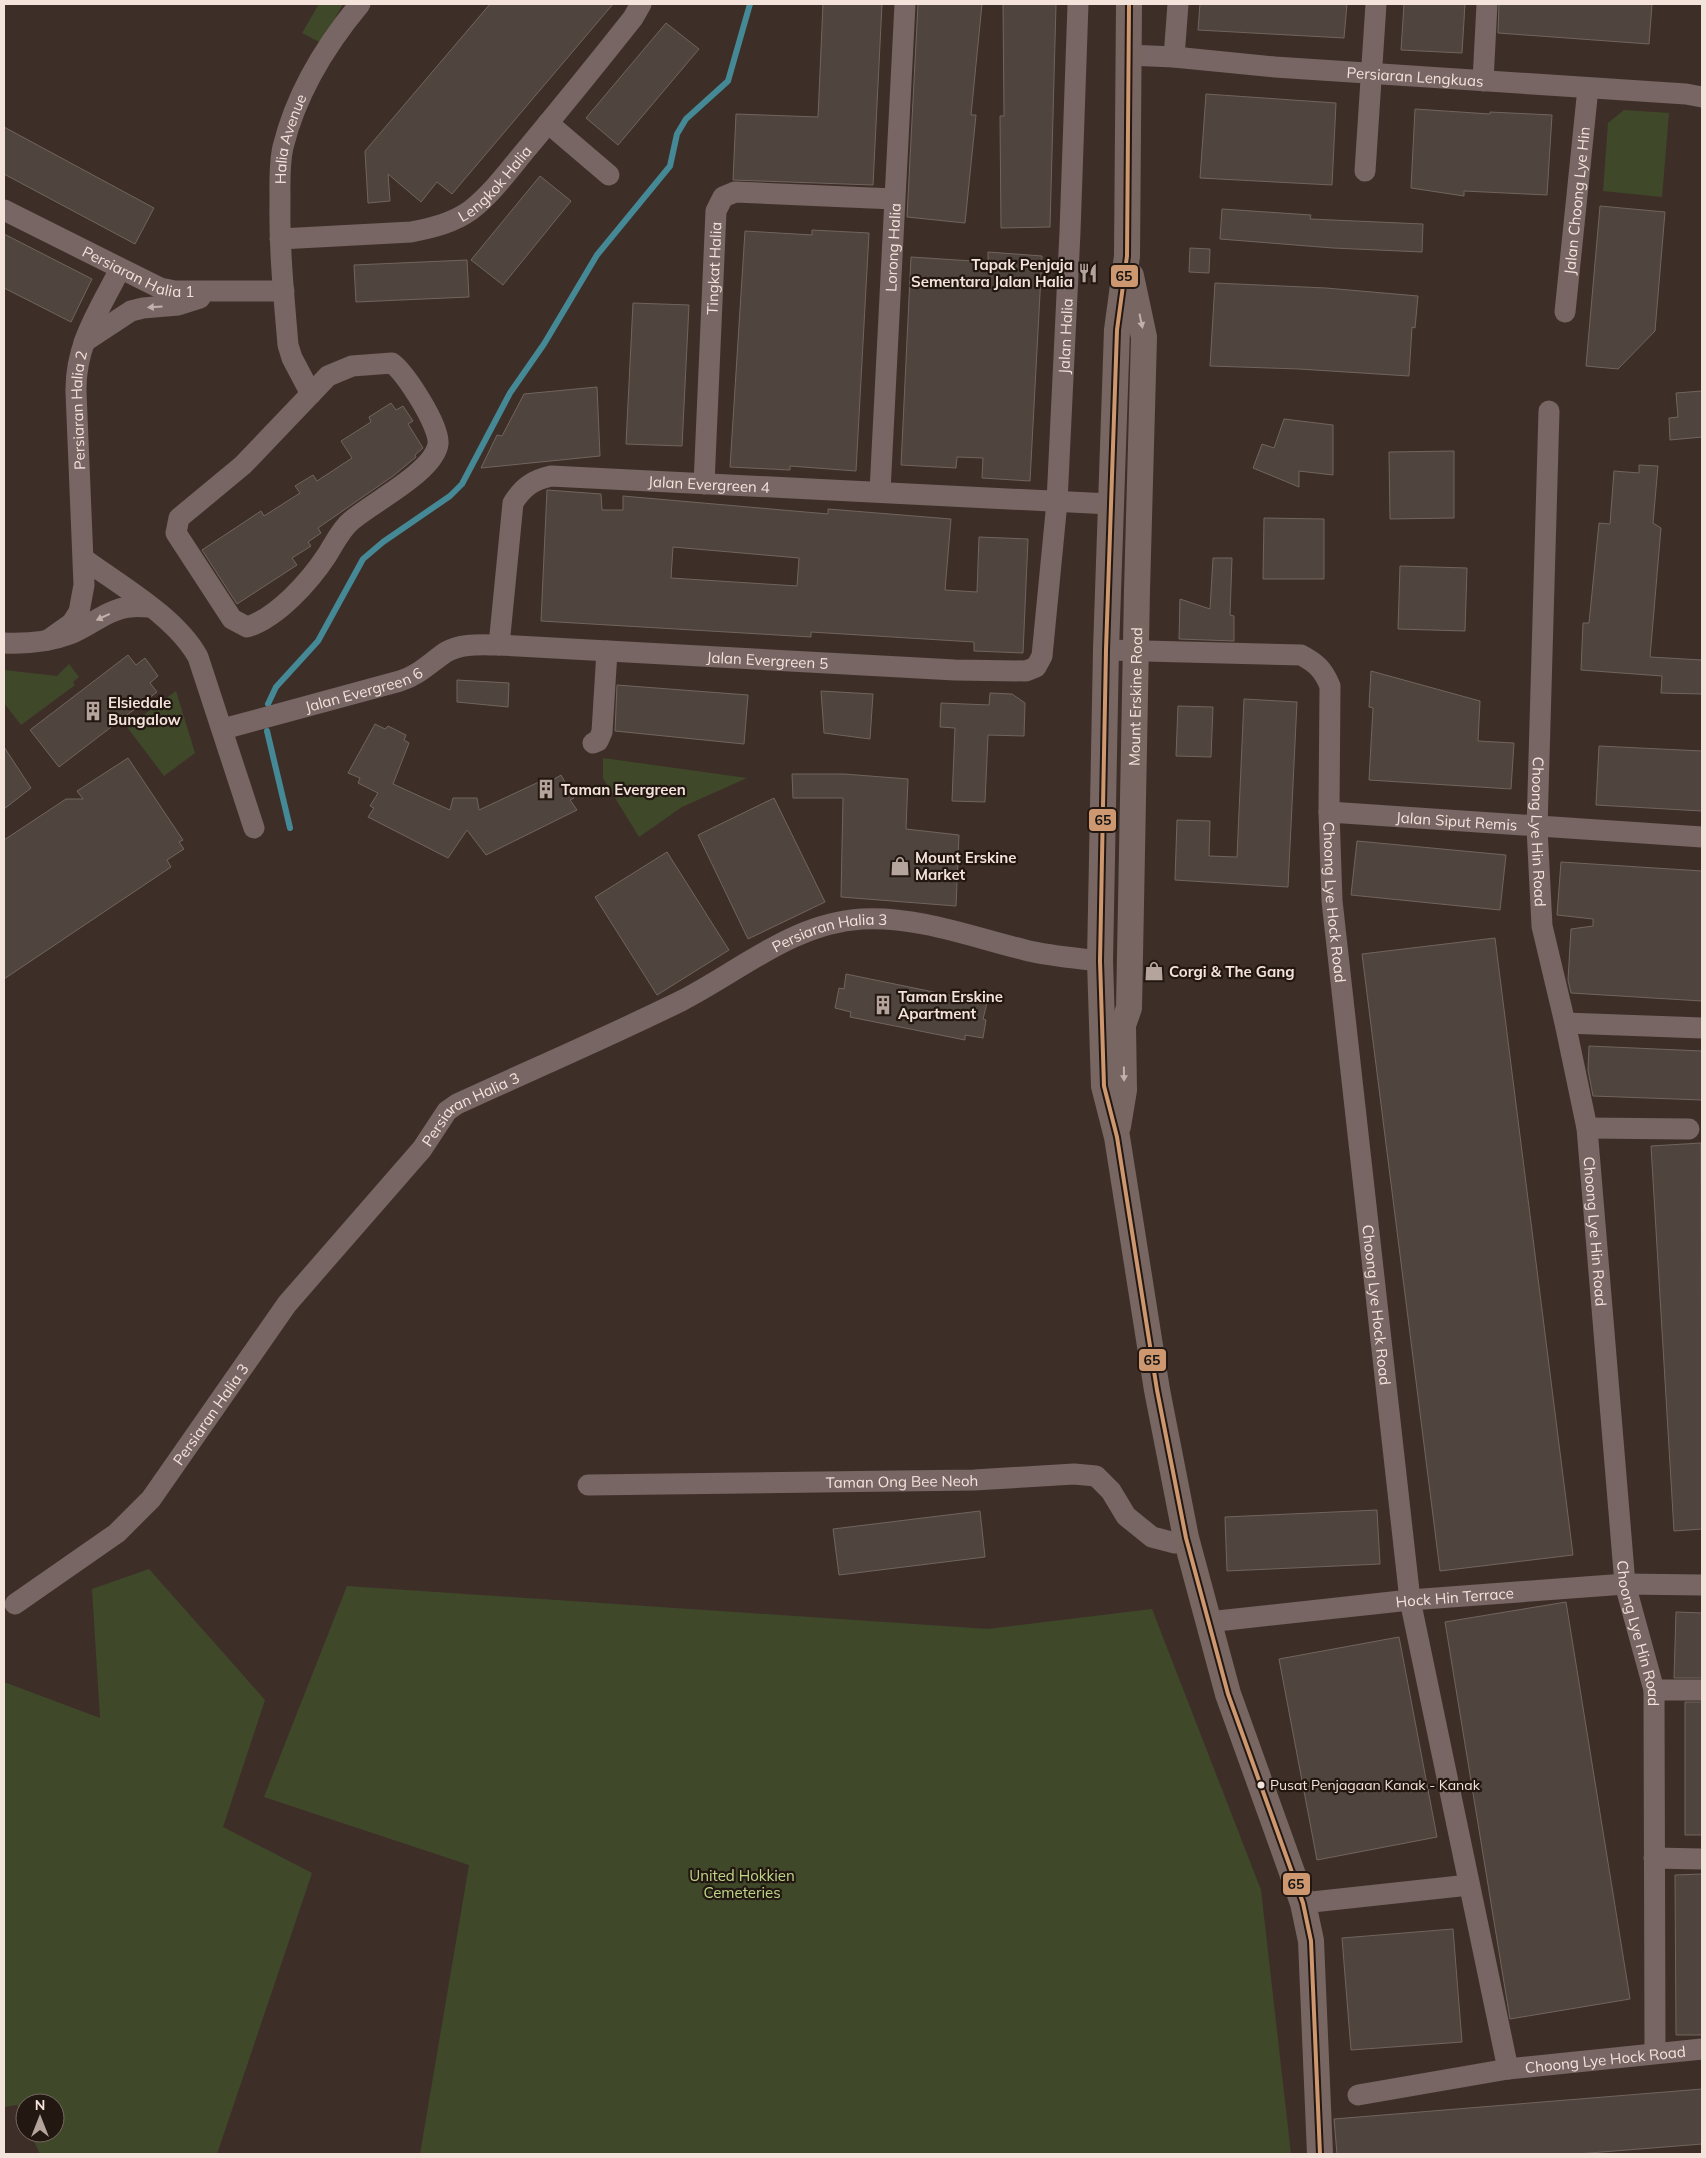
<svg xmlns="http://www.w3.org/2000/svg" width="1706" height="2158" font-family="Mulish,sans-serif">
	<rect width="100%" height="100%" fill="#3d2f28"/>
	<path fill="#40482a" d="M 319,4 L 343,4 L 321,43 L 302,33 Z
		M 1624,110 L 1669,113 L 1662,197 L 1603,191 L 1608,123 Z
		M 69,664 L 79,677 L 73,682 L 75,685 L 21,725 L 4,703 L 4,670 L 57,676 Z
		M 176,691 L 195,753 L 164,776 L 127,727 Z
		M 603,758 L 747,778 L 682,807 L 639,837 L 603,778 Z
		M 149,1569 L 265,1700 L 223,1827 L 312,1873 L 217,2154 L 40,2154 L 30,2133 L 55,2133 L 55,2103 L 25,2103 L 25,2122 L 17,2105 L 4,2107 L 4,1682 L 100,1718 L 92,1589 Z
		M 347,1586 L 988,1629 L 1152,1609 L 1261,1890 L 1291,2154 L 420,2154 L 469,1865 L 264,1797 Z"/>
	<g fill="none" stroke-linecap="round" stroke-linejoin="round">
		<path stroke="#458997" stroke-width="6" d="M 268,704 L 276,687 L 318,641 L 363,559 L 383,542 L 450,496 L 462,484 L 510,393 L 544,344 L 597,255 L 670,166 L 677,134 L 686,119 L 728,81 L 750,4
			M 267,731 L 290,828"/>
	</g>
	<path fill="#50443f" stroke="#71645f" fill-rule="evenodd" d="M 490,4 L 613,4 L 452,194 L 437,182 L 421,202 L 388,174 L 390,201 L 368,203 L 365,151 Z
		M 823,4 L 882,4 L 873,185 L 733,180 L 736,114 L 818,117 Z
		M 918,4 L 982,4 L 971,115 L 976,115 L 965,223 L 907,217 Z
		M 1003,4 L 1056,4 L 1050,227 L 1001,228 L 1000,116 L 1004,116 Z
		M 1200,4 L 1347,4 L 1344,38 L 1198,30 Z
		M 1404,4 L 1465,4 L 1462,53 L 1401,50 Z
		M 1499,4 L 1652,4 L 1649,44 L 1498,33 Z
		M 666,23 L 699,49 L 618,145 L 586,118 Z
		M 1206,94 L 1336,103 L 1332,185 L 1200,178 Z
		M 1415,109 L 1490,114 L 1490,112 L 1552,115 L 1547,195 L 1464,191 L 1464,196 L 1411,188 Z
		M 4,127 L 154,208 L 135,244 L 4,174 Z
		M 540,176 L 571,201 L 503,285 L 471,260 Z
		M 1600,206 L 1665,212 L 1655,331 L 1618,369 L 1586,366 Z
		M 1222,209 L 1311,215 L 1310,219 L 1423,224 L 1422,252 L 1333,248 L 1220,239 Z
		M 812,230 L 869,233 L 856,471 L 790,466 L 790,470 L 730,467 L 745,231 L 812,235 Z
		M 4,234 L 92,279 L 71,322 L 4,288 Z
		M 1190,248 L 1210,249 L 1209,273 L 1189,272 Z
		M 988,252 L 1042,256 L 1030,481 L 982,478 L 983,458 L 957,457 L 956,468 L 901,465 L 911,257 L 988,262 Z
		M 467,260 L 469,297 L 356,302 L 354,265 Z
		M 1215,283 L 1326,288 L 1418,296 L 1415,328 L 1412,327 L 1409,376 L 1299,369 L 1210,366 Z
		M 633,303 L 689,305 L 682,446 L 626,444 Z
		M 597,387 L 600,456 L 481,468 L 497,435 L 502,436 L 524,394 Z
		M 1702,391 L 1702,437 L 1670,440 L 1669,418 L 1678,417 L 1676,393 Z
		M 391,403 L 396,410 L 403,406 L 413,421 L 408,424 L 423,448 L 415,455 L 416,457 L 393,476 L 318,528 L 321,533 L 308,542 L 311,546 L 292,558 L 297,565 L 237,604 L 202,550 L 261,511 L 264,516 L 300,493 L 295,486 L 313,475 L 317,481 L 352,458 L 341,441 L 371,422 L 369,417 Z
		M 1284,419 L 1333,425 L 1333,475 L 1299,471 L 1299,487 L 1253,468 L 1262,444 L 1274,448 Z
		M 1454,451 L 1454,518 L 1390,519 L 1389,452 Z
		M 1639,465 L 1658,466 L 1653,523 L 1661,528 L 1650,657 L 1702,660 L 1702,694 L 1661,693 L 1662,676 L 1581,670 L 1583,623 L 1589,623 L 1599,523 L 1610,524 L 1614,471 L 1639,473 Z
		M 547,490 L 601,494 L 602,510 L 623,510 L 623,496 L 828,514 L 828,509 L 951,519 L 945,590 L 977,592 L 979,537 L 1028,539 L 1023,653 L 974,651 L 974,642 L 811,632 L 811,637 L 541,621 ZM 673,547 L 799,558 L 797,586 L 671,578 Z
		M 1264,518 L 1324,519 L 1324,579 L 1263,579 Z
		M 1213,558 L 1232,558 L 1230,615 L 1234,616 L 1234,641 L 1179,639 L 1180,599 L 1210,609 Z
		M 1400,566 L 1467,568 L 1465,631 L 1398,629 Z
		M 128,655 L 136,665 L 145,658 L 158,676 L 150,683 L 157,692 L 59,767 L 30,730 Z
		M 1371,671 L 1480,701 L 1478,741 L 1514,743 L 1511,789 L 1369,780 L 1373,708 L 1369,707 Z
		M 457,680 L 509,683 L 508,707 L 457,702 Z
		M 617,685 L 748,695 L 744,744 L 615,731 Z
		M 821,691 L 873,694 L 870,739 L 824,733 Z
		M 990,693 L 1012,694 L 1025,703 L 1024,736 L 988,735 L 985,802 L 952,801 L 955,728 L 940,727 L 941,703 L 989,705 Z
		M 1244,699 L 1297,702 L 1288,887 L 1175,880 L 1177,820 L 1210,821 L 1209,856 L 1237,857 Z
		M 1178,706 L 1213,707 L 1211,757 L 1176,756 Z
		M 375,724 L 385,729 L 388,726 L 406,735 L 404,740 L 409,743 L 393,784 L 450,810 L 453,798 L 477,798 L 479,810 L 541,781 L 544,785 L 561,775 L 574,798 L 570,800 L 577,810 L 486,855 L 467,830 L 448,858 L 368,817 L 374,808 L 370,806 L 378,793 L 358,783 L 360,778 L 348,773 Z
		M 1599,746 L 1702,751 L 1702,811 L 1596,805 Z
		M 4,747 L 31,788 L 4,809 Z
		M 128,758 L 183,840 L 179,842 L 184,849 L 167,860 L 171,867 L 4,979 L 4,840 L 66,799 L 83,799 L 77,791 Z
		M 792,774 L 844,774 L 908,779 L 906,829 L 959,835 L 956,906 L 841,897 L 843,798 L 793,798 Z
		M 774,798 L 825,902 L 748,939 L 698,835 Z
		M 1357,841 L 1506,855 L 1500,910 L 1351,895 Z
		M 667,852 L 729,950 L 657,995 L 595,897 Z
		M 1561,862 L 1702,871 L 1702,1001 L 1571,993 L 1568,980 L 1571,929 L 1593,926 L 1593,919 L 1557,915 Z
		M 1495,938 L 1573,1555 L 1440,1571 L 1362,954 Z
		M 846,974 L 987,1003 L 983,1019 L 986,1020 L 983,1038 L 965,1035 L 965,1040 L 850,1017 L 851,1012 L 835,1008 L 839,988 L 844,989 Z
		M 1589,1046 L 1702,1051 L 1702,1100 L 1593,1096 L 1588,1070 Z
		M 1701,1143 L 1702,1529 L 1674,1531 L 1651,1146 Z
		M 1377,1510 L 1380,1564 L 1227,1571 L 1225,1517 Z
		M 980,1511 L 985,1557 L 839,1575 L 833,1529 Z
		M 1566,1602 L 1630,1999 L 1510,2019 L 1445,1622 Z
		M 1676,1612 L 1702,1613 L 1702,1678 L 1674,1678 Z
		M 1399,1637 L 1437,1837 L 1317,1860 L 1279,1659 Z
		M 1685,1702 L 1702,1702 L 1702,1835 L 1685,1835 Z
		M 1702,1874 L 1702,2035 L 1676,2035 L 1675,1875 Z
		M 1453,1929 L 1462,2042 L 1351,2050 L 1342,1938 Z
		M 1702,2089 L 1702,2144 L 1577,2154 L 1337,2154 L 1334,2119 Z"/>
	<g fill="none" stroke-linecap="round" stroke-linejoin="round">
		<g stroke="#776664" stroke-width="21">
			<path id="s1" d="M 1128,55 L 1174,57 L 1275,67 L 1686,94 L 1702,97"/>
			<path d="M 1174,57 L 1178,4"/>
			<path d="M 1483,81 L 1487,4"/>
			<path d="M 548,123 L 609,175"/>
			<path d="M 1365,171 L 1376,4"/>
			<path id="s2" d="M 4,210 L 160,288 L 175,291 L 284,291"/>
			<path id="s3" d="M 280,239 L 411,232 C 432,228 453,223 471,210 C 494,192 511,167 530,145 C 565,103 599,61 633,18 L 641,4"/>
			<path id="s4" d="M 1565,312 L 1588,88"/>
			<path d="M 84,342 L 131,311 L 143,308 L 178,305 L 200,298"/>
			<path d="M 392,363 C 406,374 440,426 438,444 C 434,472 371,503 351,521 C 341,529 334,544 327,555 C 310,581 277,618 247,627 L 232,619 L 176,533 L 179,518 L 243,465 L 328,376 L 352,366 Z"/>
			<path id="s5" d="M 311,394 L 292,358 L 288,345 C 284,297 279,249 280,201 C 280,183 279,164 283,147 C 296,94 325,46 360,4"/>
			<path id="s6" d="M 1549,411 L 1537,828 L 1542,926 L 1565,1023 L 1587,1128 L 1625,1584 L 1654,1690 L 1655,2053"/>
			<path id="s7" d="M 704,484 L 716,211 L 723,197 L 735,192 L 894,199"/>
			<path id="s8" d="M 880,491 L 905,4"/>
			<path d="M 84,559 C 121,586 176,617 198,657 L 254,828"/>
			<path id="s9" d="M 48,640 L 72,623 L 79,612 L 84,585 L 76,392 C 75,344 99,311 120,269"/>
			<path d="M 4,643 C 26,644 49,642 70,634 C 90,626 108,609 130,607 C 137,606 144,607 150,607"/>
			<path id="s10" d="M 499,645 L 513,503 C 523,487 533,480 551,476 L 1110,504"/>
			<path id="s11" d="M 1106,650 L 1301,655 C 1316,663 1323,669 1330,686 L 1329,812 L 1332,901 L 1410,1600 L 1508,2069"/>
			<path id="s12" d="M 223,729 L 400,681 C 419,675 430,663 446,652 C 462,643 481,645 499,645 L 955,670 L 1026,671 L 1036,667 L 1042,656 L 1057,502 L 1070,232 L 1078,4"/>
			<path d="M 593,743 L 598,741 L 602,732 L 607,651"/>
			<path id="s13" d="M 1329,812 L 1702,837"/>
			<path d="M 1565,1023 L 1702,1028"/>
			<path d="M 1587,1128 L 1689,1129"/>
			<path id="s14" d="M 588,1485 L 974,1480 L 1074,1474 L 1096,1476 L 1111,1491 L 1126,1516 L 1152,1537 L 1175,1543 L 1186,1538"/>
			<path id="s15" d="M 15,1604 L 117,1533 L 151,1499 L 287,1304 L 422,1149 L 447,1111 L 457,1104 C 531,1070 608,1037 681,1001 C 740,971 793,923 862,919 C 917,916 972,937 1025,950 C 1049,956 1075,958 1100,961"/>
			<path id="s16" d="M 1208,1622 L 1410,1600 L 1625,1584 L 1702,1585"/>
			<path d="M 1654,1690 L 1702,1690"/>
			<path d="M 1654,1858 L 1702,1859"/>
			<path d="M 1303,1903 L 1469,1885"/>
			<path id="s17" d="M 1358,2095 L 1508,2069 L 1702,2049"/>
		</g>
		<g stroke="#786663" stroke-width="26">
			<path d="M 1129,4 L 1127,256 L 1117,330 L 1106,650 L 1100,961 L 1104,1086 L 1117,1137 L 1157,1390 L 1186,1538 L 1228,1694 L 1303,1903 L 1311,1941 L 1320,2154"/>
			<path id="s18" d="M 1118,1126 L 1124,1090 L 1123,1025 L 1129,1008 L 1137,590 L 1144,337 L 1131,276"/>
		</g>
		<defs>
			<path id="bus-1" d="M 1129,4 L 1127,256 L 1117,330 L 1106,650 L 1100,961 L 1104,1086 L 1117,1137 L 1157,1390 L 1186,1538 L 1228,1694 L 1303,1903 L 1311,1941 L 1320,2154"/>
		</defs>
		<use href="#bus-1" stroke="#231712" stroke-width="8"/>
		<use href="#bus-1" stroke="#cd976f" stroke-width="4"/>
	</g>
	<defs><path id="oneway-solid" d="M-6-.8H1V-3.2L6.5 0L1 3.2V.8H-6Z" transform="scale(1.25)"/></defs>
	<g fill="#c2b1ab">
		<use href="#oneway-solid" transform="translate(155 307) rotate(177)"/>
		<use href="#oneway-solid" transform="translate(1141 321) rotate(78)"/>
		<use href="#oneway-solid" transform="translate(103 617) rotate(155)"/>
		<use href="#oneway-solid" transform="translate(1124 1074) rotate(89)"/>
	</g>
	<defs>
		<symbol id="restaurant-bare" viewBox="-9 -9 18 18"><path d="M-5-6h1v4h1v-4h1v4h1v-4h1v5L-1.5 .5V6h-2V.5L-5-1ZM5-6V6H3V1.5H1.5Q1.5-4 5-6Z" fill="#b4a49c" stroke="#231712" stroke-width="2.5" paint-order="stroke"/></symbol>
		<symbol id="building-bare" viewBox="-9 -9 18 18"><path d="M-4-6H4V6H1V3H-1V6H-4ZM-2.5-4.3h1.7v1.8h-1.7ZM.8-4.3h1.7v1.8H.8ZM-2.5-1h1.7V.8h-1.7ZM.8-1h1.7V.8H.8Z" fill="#b4a49c" stroke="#231712" stroke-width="2.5" paint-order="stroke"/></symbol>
		<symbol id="shop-bare" viewBox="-9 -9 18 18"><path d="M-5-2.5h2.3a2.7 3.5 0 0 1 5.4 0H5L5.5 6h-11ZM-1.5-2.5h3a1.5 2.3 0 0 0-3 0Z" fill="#b4a49c" stroke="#231712" stroke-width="2.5" paint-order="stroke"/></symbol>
	</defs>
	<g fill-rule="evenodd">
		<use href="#restaurant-bare" x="1074" y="259" width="28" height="28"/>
		<use href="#building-bare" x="79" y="697" width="28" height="28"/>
		<use href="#building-bare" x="532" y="775" width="28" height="28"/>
		<use href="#shop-bare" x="886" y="852" width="28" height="28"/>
		<use href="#shop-bare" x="1140" y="957" width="28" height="28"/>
		<use href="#building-bare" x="869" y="991" width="28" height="28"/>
	</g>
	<circle fill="#f4e3db" stroke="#231712" stroke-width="2" cx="1261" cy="1785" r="4.5"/>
	<g text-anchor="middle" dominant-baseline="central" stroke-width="4.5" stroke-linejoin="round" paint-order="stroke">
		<g font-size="14" fill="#f4e3db" stroke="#231712" text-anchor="start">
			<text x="1270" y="1785">Pusat Penjagaan Kanak - Kanak</text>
		</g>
		<g font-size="15" fill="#f4e3db" stroke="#231712">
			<text stroke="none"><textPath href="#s1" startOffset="288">Persiaran Lengkuas</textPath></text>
			<text stroke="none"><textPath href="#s5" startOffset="262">Halia Avenue</textPath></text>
			<text stroke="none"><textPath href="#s3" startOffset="231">Lengkok Halia</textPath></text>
			<text stroke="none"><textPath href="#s4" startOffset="112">Jalan Choong Lye Hin</textPath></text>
			<text stroke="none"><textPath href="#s8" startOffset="244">Lorong Halia</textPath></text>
			<text stroke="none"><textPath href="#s7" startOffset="216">Tingkat Halia</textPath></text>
			<text stroke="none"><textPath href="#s2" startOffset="149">Persiaran Halia 1</textPath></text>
			<text stroke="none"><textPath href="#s12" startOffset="1164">Jalan Halia</textPath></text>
			<text stroke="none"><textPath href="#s9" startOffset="245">Persiaran Halia 2</textPath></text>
			<text stroke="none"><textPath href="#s10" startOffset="349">Jalan Evergreen 4</textPath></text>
			<text stroke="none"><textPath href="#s12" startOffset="561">Jalan Evergreen 5</textPath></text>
			<text stroke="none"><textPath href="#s12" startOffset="146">Jalan Evergreen 6</textPath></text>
			<text stroke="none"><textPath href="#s18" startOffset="431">Mount Erskine Road</textPath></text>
			<text stroke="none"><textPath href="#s13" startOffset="128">Jalan Siput Remis</textPath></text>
			<text stroke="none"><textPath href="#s6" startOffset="421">Choong Lye Hin Road</textPath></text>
			<text stroke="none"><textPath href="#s11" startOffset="455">Choong Lye Hock Road</textPath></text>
			<text stroke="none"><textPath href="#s15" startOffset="1086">Persiaran Halia 3</textPath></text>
			<text stroke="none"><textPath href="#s15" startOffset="681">Persiaran Halia 3</textPath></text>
			<text stroke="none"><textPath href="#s6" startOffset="826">Choong Lye Hin Road</textPath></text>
			<text stroke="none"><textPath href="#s11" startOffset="860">Choong Lye Hock Road</textPath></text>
			<text stroke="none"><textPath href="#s15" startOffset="276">Persiaran Halia 3</textPath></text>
			<text stroke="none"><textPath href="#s14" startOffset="314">Taman Ong Bee Neoh</textPath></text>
			<text stroke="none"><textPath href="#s16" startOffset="248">Hock Hin Terrace</textPath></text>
			<text stroke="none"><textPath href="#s6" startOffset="1231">Choong Lye Hin Road</textPath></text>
			<text stroke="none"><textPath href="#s17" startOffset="250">Choong Lye Hock Road</textPath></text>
		</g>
		<g font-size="15" font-weight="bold" fill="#f4e3db" stroke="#231712" text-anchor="start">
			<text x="1073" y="264" text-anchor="end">Tapak Penjaja<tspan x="1073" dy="17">Sementara Jalan Halia</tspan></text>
			<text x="108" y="702">Elsiedale<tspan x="108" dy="17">Bungalow</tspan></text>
			<text x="561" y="789">Taman Evergreen</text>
			<text x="915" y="857">Mount Erskine<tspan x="915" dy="17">Market</tspan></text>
			<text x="1169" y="971">Corgi &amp; The Gang</text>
			<text x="898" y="996">Taman Erskine<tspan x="898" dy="17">Apartment</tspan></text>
		</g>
		<g font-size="15" fill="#bed888" stroke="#231712">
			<text x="742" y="1875">United Hokkien<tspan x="742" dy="17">Cemeteries</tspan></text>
		</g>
	</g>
	<g stroke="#231712" stroke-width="2">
		<rect x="1110" y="264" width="29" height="24" rx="5" fill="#cd976f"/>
		<rect x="1088" y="808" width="29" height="24" rx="5" fill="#cd976f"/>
		<rect x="1138" y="1348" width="29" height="24" rx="5" fill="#cd976f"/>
		<rect x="1282" y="1872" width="29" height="24" rx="5" fill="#cd976f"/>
	</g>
	<g font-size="14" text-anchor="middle" font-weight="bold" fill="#111">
		<text x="1124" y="281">65</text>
		<text x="1103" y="825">65</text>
		<text x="1152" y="1365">65</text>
		<text x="1296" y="1889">65</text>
	</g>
	<rect width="1706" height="2158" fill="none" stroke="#f4e3db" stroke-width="10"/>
	<g transform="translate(40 2118)"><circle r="24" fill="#231712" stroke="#776962"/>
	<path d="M0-4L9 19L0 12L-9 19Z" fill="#b4a49c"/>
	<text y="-8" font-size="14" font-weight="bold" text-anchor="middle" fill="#f4e3db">N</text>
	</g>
</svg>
